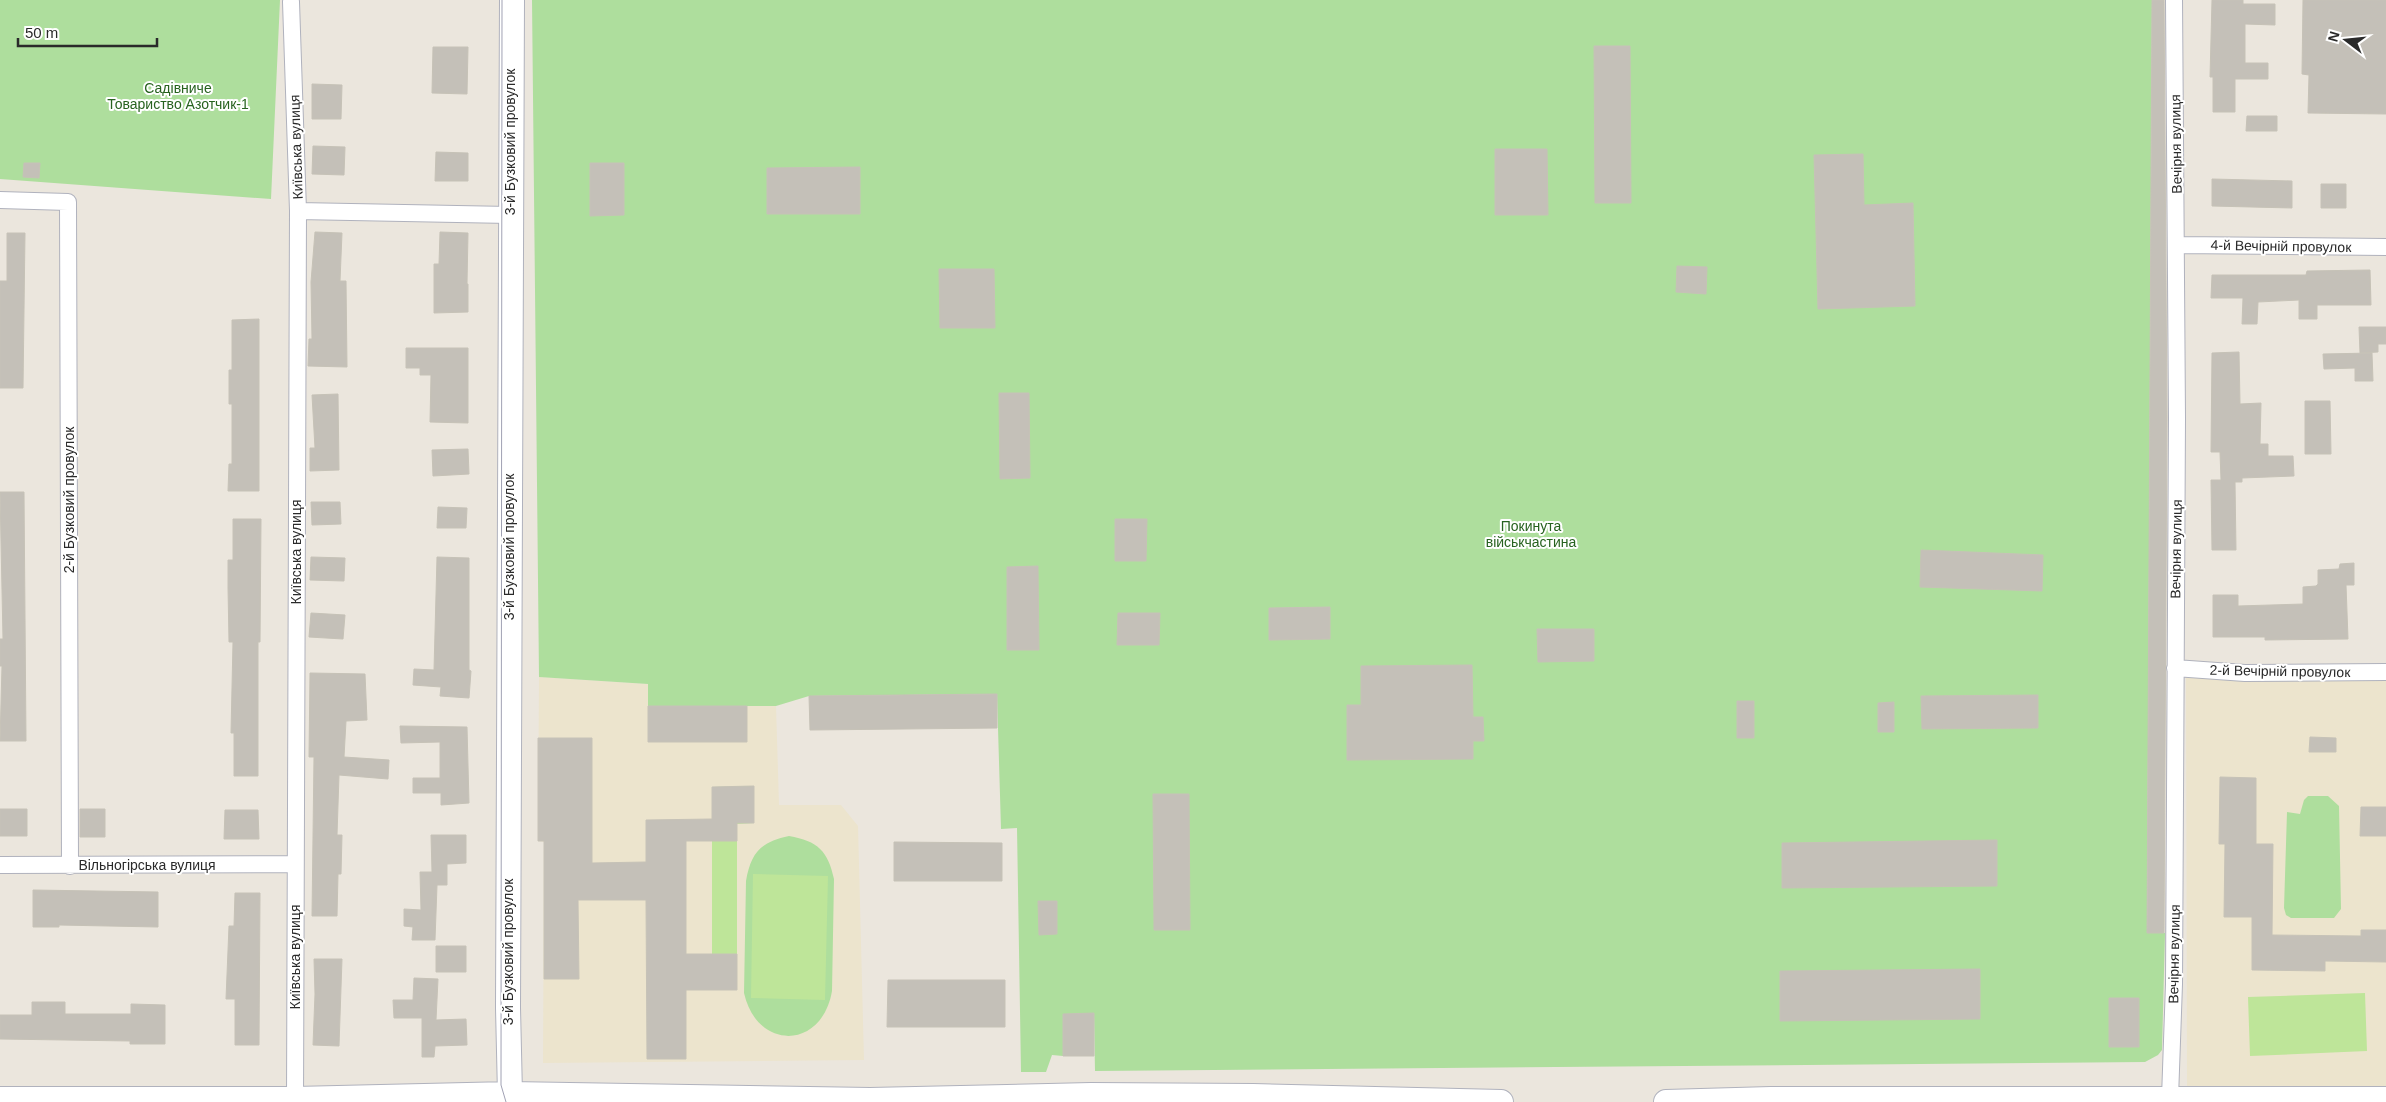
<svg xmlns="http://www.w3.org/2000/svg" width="2386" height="1102" font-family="Helvetica,sans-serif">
	<rect width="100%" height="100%" fill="#ebe6dd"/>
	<path fill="#ece4cd" d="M 2186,676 L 2386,678 L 2386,1086 L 2187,1087 Z
		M 539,677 L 648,684 L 648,706 L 776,706 L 779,805 L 841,805 L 858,826 L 864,1060 L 543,1063 L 544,842 L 538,841 Z"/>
	<path fill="#aede9d" d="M 0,0 L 280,0 L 271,199 L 0,179 Z
		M 532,0 L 2152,0 L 2147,932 L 2165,933 L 2162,1050 L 2158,1055 L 2145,1062 L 1095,1071 L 1094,1014 L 1063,1014 L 1063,1056 L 1052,1055 L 1046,1072 L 1021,1072 L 1017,828 L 1001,829 L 997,694 L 809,696 L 776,706 L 648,706 L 648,684 L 539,677 Z
		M 2308,796 L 2328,796 L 2339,806 L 2341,909 L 2334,918 L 2291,918 L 2286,915 L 2284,908 L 2287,812 L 2300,814 L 2304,800 Z
		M 789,836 C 818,841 828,851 834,879 L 832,991 C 822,1050 757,1051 744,993 L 746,881 C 751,852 761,842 789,836 Z"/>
	<path fill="#bee599" d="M 754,786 L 754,823 L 737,824 L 737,990 L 712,990 L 712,787 Z
		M 753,874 L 828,876 L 825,1000 L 751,998 Z
		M 2365,993 L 2367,1051 L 2250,1056 L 2248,997 Z"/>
	<path fill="#c4c0b8" stroke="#c6c2b7" d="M 2152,0 L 2164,0 L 2167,418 L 2164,933 L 2147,933 Z
		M 2212,0 L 2243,0 L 2243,4 L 2275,4 L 2275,25 L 2245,24 L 2245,63 L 2268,63 L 2268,79 L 2235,79 L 2235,112 L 2213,112 L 2213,77 L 2210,77 Z
		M 2303,0 L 2386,0 L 2386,114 L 2308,113 L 2309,75 L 2302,74 Z
		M 1594,46 L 1630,46 L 1631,203 L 1595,203 Z
		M 433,47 L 468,47 L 467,94 L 432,93 Z
		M 312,84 L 342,85 L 341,119 L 312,119 Z
		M 2247,116 L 2277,116 L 2277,131 L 2246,131 Z
		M 313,146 L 345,147 L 344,175 L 312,174 Z
		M 1495,149 L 1547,149 L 1548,215 L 1495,215 Z
		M 436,152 L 468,153 L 468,181 L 435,181 Z
		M 1863,154 L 1864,205 L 1913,203 L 1915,306 L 1818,309 L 1814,155 Z
		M 24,163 L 40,163 L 39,178 L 23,177 Z
		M 590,163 L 624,163 L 624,215 L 590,216 Z
		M 860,167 L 860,214 L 767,214 L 767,168 Z
		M 2212,179 L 2292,181 L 2292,208 L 2212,206 Z
		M 2321,184 L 2346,184 L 2346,208 L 2321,208 Z
		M 315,232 L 342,233 L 340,281 L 346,281 L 347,367 L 308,366 L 309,339 L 312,339 L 311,282 Z
		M 440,232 L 468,233 L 467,284 L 468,284 L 468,312 L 434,313 L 434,264 L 439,264 Z
		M 7,233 L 25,233 L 23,388 L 0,388 L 0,281 L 7,281 Z
		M 1677,266 L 1707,267 L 1706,294 L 1676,292 Z
		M 939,269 L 994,269 L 995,328 L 940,328 Z
		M 2370,270 L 2371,305 L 2317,305 L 2317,319 L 2299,319 L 2299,300 L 2258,302 L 2257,324 L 2242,324 L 2243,298 L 2211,298 L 2212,275 L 2306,275 L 2307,271 Z
		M 259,319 L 259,491 L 228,491 L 229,464 L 232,464 L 232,404 L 229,404 L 229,370 L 232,370 L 232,320 Z
		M 2359,327 L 2386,327 L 2386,344 L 2378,344 L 2378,352 L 2360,353 Z
		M 406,348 L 468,348 L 468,423 L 430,422 L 431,375 L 420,375 L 420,368 L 406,368 Z
		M 2239,352 L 2240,404 L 2261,403 L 2260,444 L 2268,444 L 2268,456 L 2293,456 L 2294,476 L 2242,478 L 2242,482 L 2235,482 L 2236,550 L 2212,550 L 2211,480 L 2221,480 L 2220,452 L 2211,452 L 2212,353 Z
		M 2372,353 L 2373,381 L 2355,381 L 2355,368 L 2324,369 L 2323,354 Z
		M 999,393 L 1029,393 L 1030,478 L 1000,479 Z
		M 338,394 L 339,470 L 310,471 L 310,448 L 315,448 L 312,395 Z
		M 2305,401 L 2330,401 L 2331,454 L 2305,454 Z
		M 468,449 L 469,474 L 433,476 L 432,450 Z
		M 0,492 L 24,492 L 26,741 L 0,741 L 2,666 L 0,666 L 0,639 L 3,639 Z
		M 311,502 L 340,502 L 341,524 L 312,525 Z
		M 438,507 L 467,508 L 466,528 L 437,528 Z
		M 233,519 L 261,519 L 260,642 L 258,642 L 258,776 L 234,776 L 234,733 L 231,733 L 233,642 L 229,642 L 228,587 L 228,560 L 233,560 Z
		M 1115,519 L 1147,519 L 1146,561 L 1115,561 Z
		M 1921,550 L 2043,555 L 2042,591 L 1920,587 Z
		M 311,557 L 345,558 L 344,581 L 310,580 Z
		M 437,557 L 469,558 L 469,670 L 471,671 L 469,698 L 440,696 L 441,687 L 413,685 L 414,669 L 434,670 Z
		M 2354,563 L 2354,585 L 2346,585 L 2348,639 L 2265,640 L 2265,637 L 2213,637 L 2213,595 L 2238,595 L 2238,606 L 2303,604 L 2303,587 L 2316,586 L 2318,584 L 2318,570 L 2339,569 L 2340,564 Z
		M 1038,566 L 1039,650 L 1007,650 L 1007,567 Z
		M 1330,607 L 1330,639 L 1269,640 L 1269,608 Z
		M 311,613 L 345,615 L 343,639 L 309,637 Z
		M 1118,613 L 1160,613 L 1159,645 L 1117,645 Z
		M 1537,629 L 1594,629 L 1594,661 L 1538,662 Z
		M 1472,665 L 1473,717 L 1483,717 L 1484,741 L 1473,741 L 1473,759 L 1347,760 L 1347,705 L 1361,705 L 1361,666 Z
		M 310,673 L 365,674 L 367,720 L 346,721 L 344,757 L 389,760 L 388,779 L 339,775 L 337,835 L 342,835 L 341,874 L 338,874 L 337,916 L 312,916 L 314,757 L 309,757 Z
		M 997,694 L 997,728 L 810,730 L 809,696 Z
		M 2038,695 L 2038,728 L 1922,729 L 1921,696 Z
		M 1737,701 L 1754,701 L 1754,738 L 1737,738 Z
		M 1894,702 L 1894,732 L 1878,732 L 1878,703 Z
		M 648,706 L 747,706 L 747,742 L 648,742 Z
		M 400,726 L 467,727 L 469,803 L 441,805 L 441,793 L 413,793 L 413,778 L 440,778 L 440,742 L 401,743 Z
		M 2310,737 L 2336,738 L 2336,752 L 2309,752 Z
		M 538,738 L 592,738 L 592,863 L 646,862 L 646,820 L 712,819 L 712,787 L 754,786 L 754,823 L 737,823 L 737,841 L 686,841 L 686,954 L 737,954 L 737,990 L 686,990 L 686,1059 L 647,1059 L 646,900 L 578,900 L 579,979 L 544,979 L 544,841 L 538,841 Z
		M 2220,777 L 2256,778 L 2256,844 L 2273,844 L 2272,935 L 2361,936 L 2361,930 L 2386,930 L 2386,962 L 2325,961 L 2325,971 L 2252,970 L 2252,917 L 2224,917 L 2225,844 L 2219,844 Z
		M 1153,794 L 1189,794 L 1190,930 L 1154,930 Z
		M 2361,807 L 2386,807 L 2386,836 L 2360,836 Z
		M 0,809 L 27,809 L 27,836 L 0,836 Z
		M 80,809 L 105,809 L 105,837 L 80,837 Z
		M 225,810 L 258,810 L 259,839 L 224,839 Z
		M 431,835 L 466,835 L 466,863 L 447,864 L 447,885 L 437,885 L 435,940 L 412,940 L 413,927 L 404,926 L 404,909 L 421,910 L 420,872 L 432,872 Z
		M 1997,840 L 1997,886 L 1782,888 L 1782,843 Z
		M 894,842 L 1002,843 L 1002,881 L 894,881 Z
		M 33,890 L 158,892 L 158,927 L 59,925 L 59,927 L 33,927 Z
		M 235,893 L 260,893 L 259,1045 L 235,1045 L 235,999 L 226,999 L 229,926 L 234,926 Z
		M 1038,901 L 1057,901 L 1057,934 L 1039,935 Z
		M 436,946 L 466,946 L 466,972 L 436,972 Z
		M 314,959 L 342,959 L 339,1046 L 313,1045 L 315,994 Z
		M 1980,969 L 1980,1019 L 1780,1021 L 1780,971 Z
		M 414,978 L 438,979 L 436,1020 L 466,1019 L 467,1045 L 435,1046 L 434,1057 L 422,1057 L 422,1018 L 394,1018 L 393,1000 L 413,1000 Z
		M 888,980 L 1005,980 L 1005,1027 L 887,1027 Z
		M 2109,998 L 2139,998 L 2139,1047 L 2109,1047 Z
		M 32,1002 L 65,1002 L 65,1014 L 131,1014 L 131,1004 L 165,1005 L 165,1044 L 130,1044 L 130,1041 L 0,1039 L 0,1015 L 32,1015 Z
		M 1094,1013 L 1094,1056 L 1063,1056 L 1063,1014 Z"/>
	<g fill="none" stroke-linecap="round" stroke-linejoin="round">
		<defs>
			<path id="street" d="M 291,2 L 298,211 L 295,1102
				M 0,200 L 68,202 L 70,866
				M 298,211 L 510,215
				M 2177,245 L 2386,247
				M 2175,668 L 2245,673 L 2386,672
				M 0,865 L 294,864
				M 2170,1098 L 2174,984 L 2177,418 L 2174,0"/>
			<path id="secondary" d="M 510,1094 L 508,1008 L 512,0
				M 0,1099 L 295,1099 L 510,1094 L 870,1100 L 1091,1095 L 1253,1096 L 1501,1102
				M 1666,1102 L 1771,1099 L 2386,1099"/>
		</defs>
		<use href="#street" stroke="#b0b2bd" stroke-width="18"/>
		<use href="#secondary" stroke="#b0b2bd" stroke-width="26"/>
		<use href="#street" stroke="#fff" stroke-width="16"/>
		<use href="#secondary" stroke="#fff" stroke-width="24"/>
		<path stroke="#a0a1b3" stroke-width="1" d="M 502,0 L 501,1085 L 506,1102"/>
	</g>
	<g text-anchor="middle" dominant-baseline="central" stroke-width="4" stroke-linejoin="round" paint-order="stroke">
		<g font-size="14" fill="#27621f" stroke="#fff">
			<text x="178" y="88">Садівниче<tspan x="178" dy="16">Товариство Азотчик-1</tspan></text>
			<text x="1531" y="526">Покинута<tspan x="1531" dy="16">військчастина</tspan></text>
		</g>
		<g font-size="14" fill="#2a2a2a" stroke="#fff">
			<text transform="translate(510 142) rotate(-90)">3-й Бузковий провулок</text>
			<text transform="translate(2176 144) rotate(-91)">Вечірня вулиця</text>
			<text transform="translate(296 147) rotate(-92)">Київська вулиця</text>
			<text transform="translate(2281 246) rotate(1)">4-й Вечірній провулок</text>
			<text transform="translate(69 500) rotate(-90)">2-й Бузковий провулок</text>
			<text transform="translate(509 547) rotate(-90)">3-й Бузковий провулок</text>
			<text transform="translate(2176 549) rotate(-89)">Вечірня вулиця</text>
			<text transform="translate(296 552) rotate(-90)">Київська вулиця</text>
			<text transform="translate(2280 671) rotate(1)">2-й Вечірній провулок</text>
			<text x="147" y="865">Вільногірська вулиця</text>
			<text transform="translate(508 952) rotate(-90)">3-й Бузковий провулок</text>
			<text transform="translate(2174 954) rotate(-89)">Вечірня вулиця</text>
			<text transform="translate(295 957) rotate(-90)">Київська вулиця</text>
		</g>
	</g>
	<g transform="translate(2346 40) rotate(286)" stroke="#ffffff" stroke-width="4" paint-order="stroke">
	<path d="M0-4L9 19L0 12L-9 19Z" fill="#2a2a2a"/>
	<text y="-8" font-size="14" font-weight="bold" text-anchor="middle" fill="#2a2a2a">N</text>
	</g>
	<path d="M18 38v8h139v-8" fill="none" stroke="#2a2a2a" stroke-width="2.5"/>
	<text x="25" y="38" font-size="15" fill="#2a2a2a" stroke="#ffffff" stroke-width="4" paint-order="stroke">50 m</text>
</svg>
